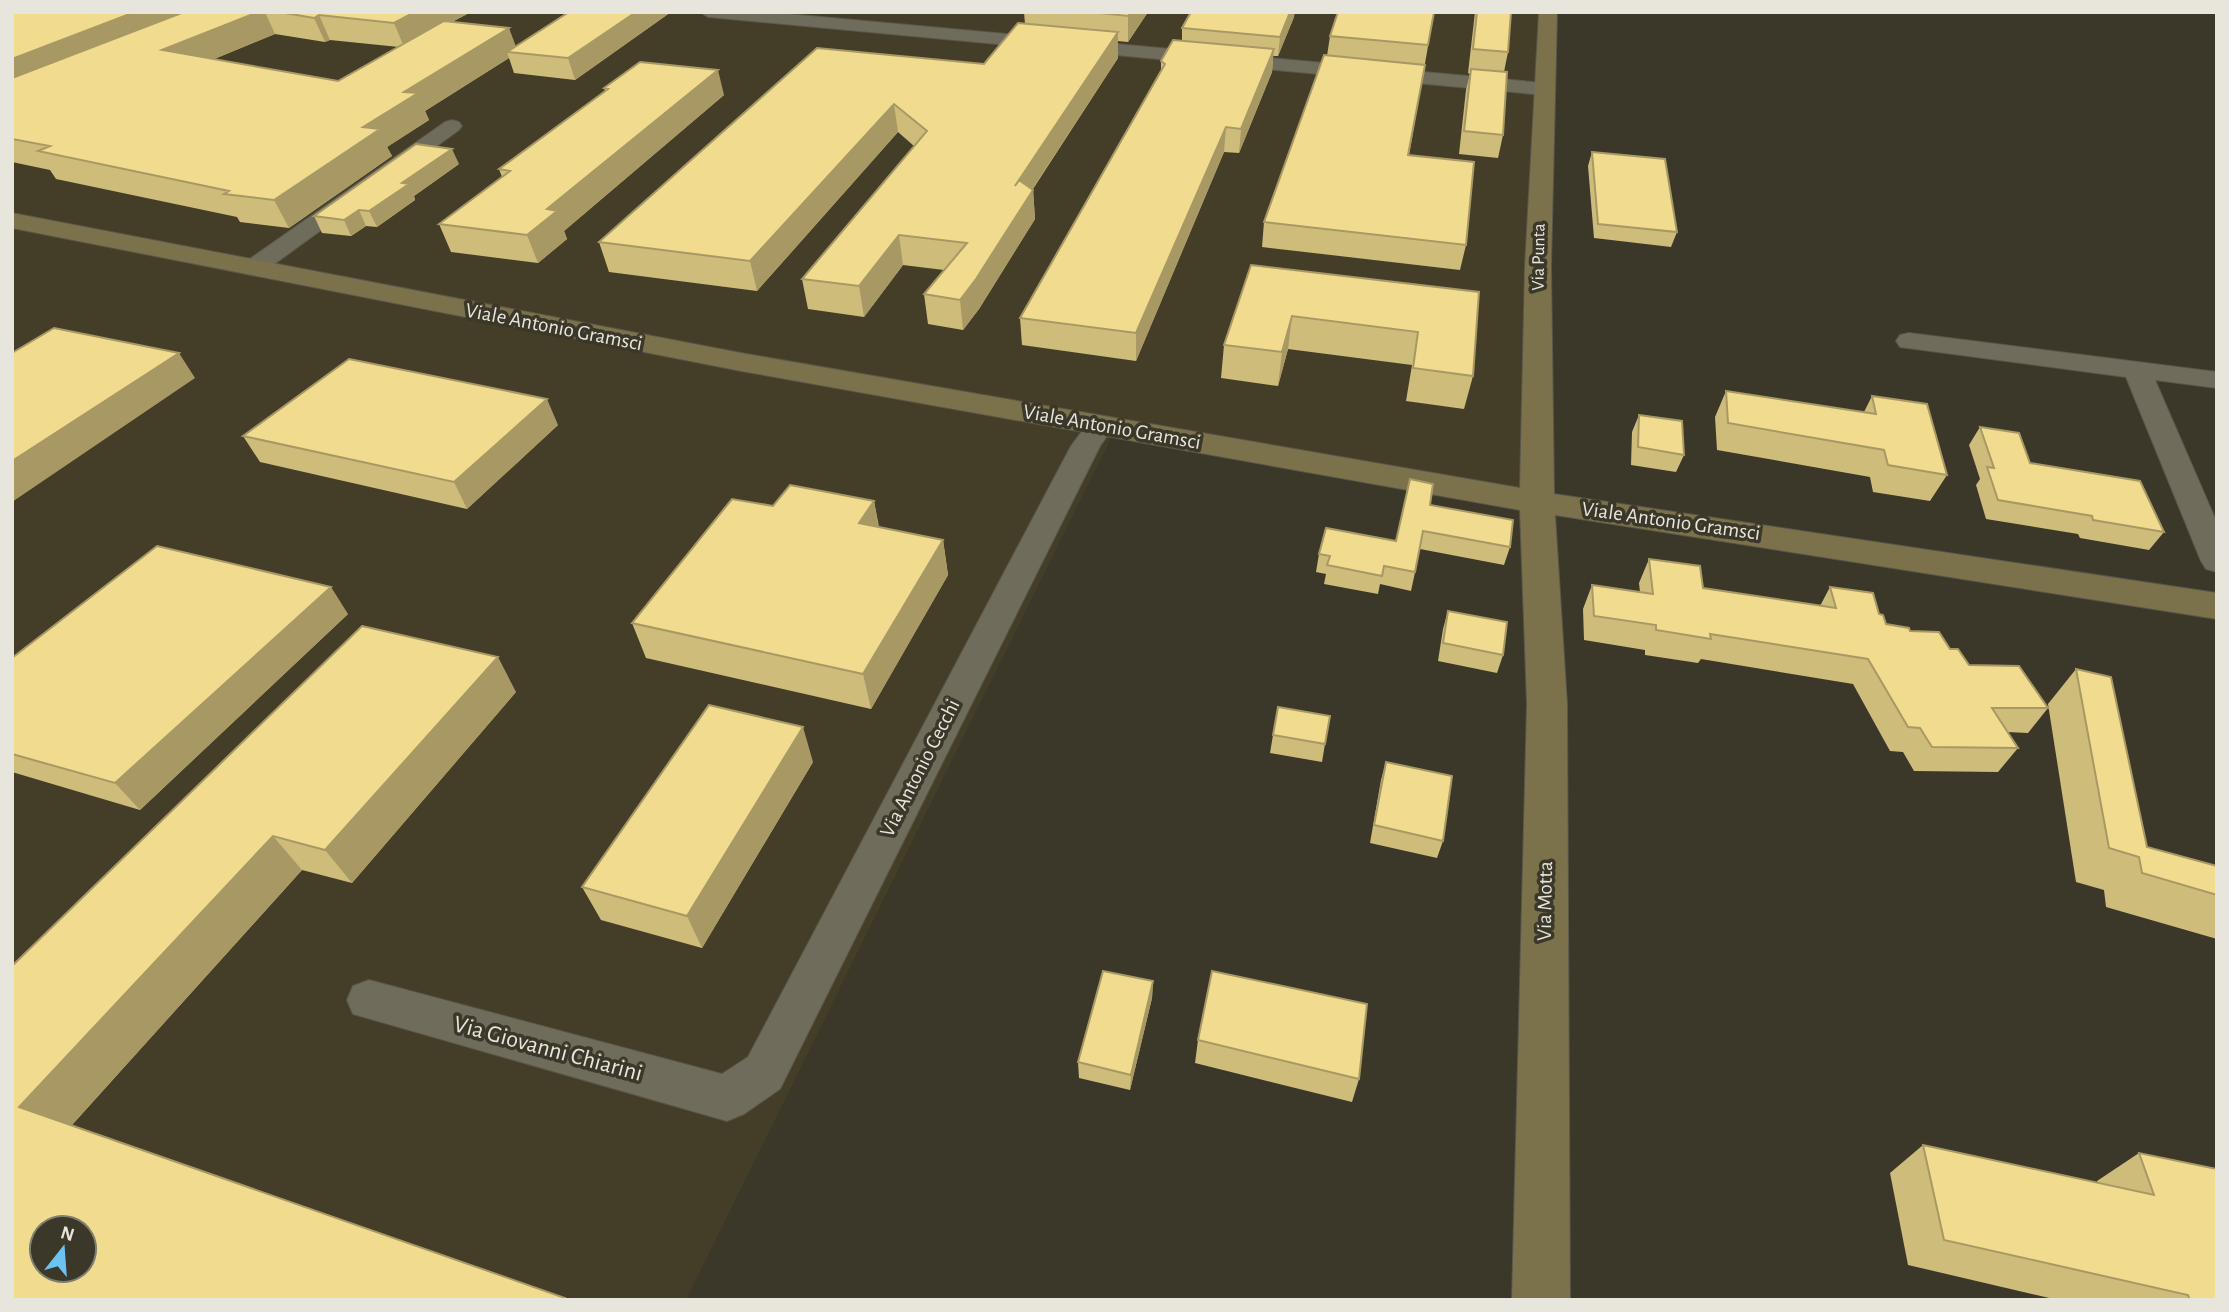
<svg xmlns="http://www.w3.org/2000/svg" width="2229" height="1312" font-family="'Alegreya Sans',sans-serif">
	<rect width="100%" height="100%" fill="#3b3729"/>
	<path fill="#443e29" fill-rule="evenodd" d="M 12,12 L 1549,12 L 1527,491 L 1116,428 L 686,1300 L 12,1300 ZM 42,1228 L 84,1228 L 84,1270 L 42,1270 Z"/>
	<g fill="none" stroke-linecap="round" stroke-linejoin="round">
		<defs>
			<path id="street" d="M 700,12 L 767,12 L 1544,83 L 1554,89 L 1544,95 L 708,17 Z
				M 452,120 L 459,122 L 462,126 L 459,130 L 262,273 L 253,275 L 244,273 L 241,268 L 244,263 L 445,122 Z
				M 1909,333 L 2217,372 L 2217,388 L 2155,380 L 2217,523 L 2217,572 L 2206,569 L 2201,561 L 2126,377 L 1900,347 L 1896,341 L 1900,335 Z
				M 1101,416 L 1111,419 L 1115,425 L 1100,446 L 780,1089 L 744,1114 L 727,1121 L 353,1014 L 347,1000 L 353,986 L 369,980 L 722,1074 L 748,1057 L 1071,446 L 1091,419 Z"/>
			<path id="secondary" d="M 1539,12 L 1557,12 L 1551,266 L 1554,494 L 2217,593 L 2217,619 L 1555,515 L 1567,704 L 1570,1300 L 1512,1300 L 1527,704 L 1520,510 L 741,371 L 12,228 L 12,213 L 741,353 L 1520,488 L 1525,266 Z"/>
		</defs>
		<use href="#street" stroke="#59564a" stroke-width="2"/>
		<use href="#secondary" stroke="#59564a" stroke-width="2"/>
		<use href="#street" fill="#706c5c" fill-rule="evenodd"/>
		<use href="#secondary" fill="#7b724c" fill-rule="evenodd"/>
	</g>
	<path fill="#cebc7b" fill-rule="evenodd" d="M 12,12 L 471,12 L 452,22 L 516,47 L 569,12 L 671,12 L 575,80 L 514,73 L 509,58 L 425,111 L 429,120 L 387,147 L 392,156 L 289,228 L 240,222 L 237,217 L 56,179 L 50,170 L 12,162 ZM 275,34 L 325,42 L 330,40 L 399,47 L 338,81 L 214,59 Z
		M 1024,12 L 1148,12 L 1128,42 L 1118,41 L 1118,58 L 1033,189 L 1035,219 L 979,309 L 963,330 L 928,324 L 924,294 L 944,270 L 903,265 L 864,317 L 808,309 L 802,279 L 914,146 L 898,132 L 757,291 L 609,272 L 599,242 L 984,64 L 1025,24 Z
		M 1434,12 L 1409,155 L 1466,245 L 1460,270 L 1262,247 L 1264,222 L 1327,56 L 1330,36 Z
		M 1475,12 L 1511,12 L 1508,52 L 1504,72 L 1503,135 L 1498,158 L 1459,154 L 1466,90 L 1470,74 L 1468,73 Z
		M 1294,17 L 1278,56 L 1273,56 L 1272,72 L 1239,153 L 1224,152 L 1136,361 L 1022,345 L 1020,318 L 1161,71 L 1161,61 L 1182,41 L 1182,28 Z
		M 604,88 L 724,95 L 564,231 L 567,239 L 538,263 L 451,252 L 439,224 L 502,177 L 499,169 L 605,91 Z
		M 1592,152 L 1677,232 L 1671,247 L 1594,238 L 1588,166 Z
		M 459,164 L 414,196 L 415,200 L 377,227 L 366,226 L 351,236 L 322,233 L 314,216 Z
		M 1251,265 L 1479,292 L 1473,376 L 1464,409 L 1406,401 L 1412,365 L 1288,349 L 1278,386 L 1221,378 L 1224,345 Z
		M 1726,391 L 1864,412 L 1872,396 L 1947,475 L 1930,501 L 1873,492 L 1870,477 L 1717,450 L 1715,417 Z
		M 1639,415 L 1684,455 L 1676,472 L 1631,465 L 1632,432 Z
		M 558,425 L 467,509 L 260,462 L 243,436 Z
		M 1980,427 L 2030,463 L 2164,532 L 2149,550 L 2080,538 L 2078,534 L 1986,519 L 1976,485 L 1980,479 L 1969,445 Z
		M 874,501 L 879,527 L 943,540 L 948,575 L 871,709 L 646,658 L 632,623 L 773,506 Z
		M 1430,505 L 1510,547 L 1504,565 L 1420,549 L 1411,591 L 1380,584 L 1378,594 L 1324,584 L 1326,574 L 1316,572 L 1319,554 L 1396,541 Z
		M 1649,559 L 1703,588 L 1820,606 L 1830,587 L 1879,614 L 1886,624 L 1910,631 L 1950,649 L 1969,665 L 2048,708 L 2028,733 L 2007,732 L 2018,748 L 1998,772 L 1914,771 L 1903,752 L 1890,751 L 1853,684 L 1701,659 L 1698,663 L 1645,655 L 1645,650 L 1584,640 L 1583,609 L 1592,585 L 1640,592 L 1639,583 Z
		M 1448,611 L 1503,655 L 1497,673 L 1438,661 L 1443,629 Z
		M 348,614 L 140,810 L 12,772 L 12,658 Z
		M 2076,669 L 2147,847 L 2217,866 L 2217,939 L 2106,907 L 2104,890 L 2076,882 L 2048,704 Z
		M 516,692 L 352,883 L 302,870 L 72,1125 L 565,1298 L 567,1300 L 12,1300 L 12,966 Z
		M 1273,735 L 1325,744 L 1322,762 L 1270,753 Z
		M 813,762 L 702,948 L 601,920 L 582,887 Z
		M 1386,762 L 1443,841 L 1437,858 L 1370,843 L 1381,780 Z
		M 1153,981 L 1152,998 L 1130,1090 L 1079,1078 L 1078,1062 Z
		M 1198,1040 L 1359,1079 L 1352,1102 L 1195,1063 Z
		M 1923,1145 L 2098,1183 L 2097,1181 L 2139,1153 L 2217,1300 L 2058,1300 L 1908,1265 L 1890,1173 Z"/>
	<path fill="#a89964" d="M 135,12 L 208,12 L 12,91 L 12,59 Z
		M 258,12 L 265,12 L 275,34 L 176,75 L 162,50 Z
		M 415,12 L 471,12 L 404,47 L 394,23 Z
		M 636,12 L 671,12 L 575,80 L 568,58 Z
		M 1131,12 L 1148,12 L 1128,42 L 1128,16 Z
		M 1290,12 L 1295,12 L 1294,17 L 1278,56 L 1280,37 Z
		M 319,15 L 330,40 L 325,42 L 314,18 Z
		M 509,28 L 518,52 L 507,52 L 509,58 L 425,111 L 429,120 L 387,147 L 392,156 L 289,228 L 274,200 L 363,127 L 404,92 Z
		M 1118,32 L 1118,58 L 1016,214 L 1015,186 Z
		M 1274,49 L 1272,72 L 1239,153 L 1241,129 Z
		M 718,70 L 724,95 L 564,231 L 567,239 L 538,263 L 527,235 L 547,209 Z
		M 894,104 L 898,132 L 757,291 L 750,261 Z
		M 1226,127 L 1224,152 L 1136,361 L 1136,333 Z
		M 452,149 L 459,164 L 414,196 L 415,200 L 377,227 L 369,211 L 402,183 Z
		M 1033,190 L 1035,219 L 979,309 L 963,330 L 960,300 Z
		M 359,210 L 366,226 L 351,236 L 344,220 Z
		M 899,235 L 903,265 L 864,317 L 859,286 Z
		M 1292,316 L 1288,349 L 1278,386 L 1282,352 Z
		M 179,353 L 195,378 L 12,502 L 12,461 Z
		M 547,399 L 558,425 L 467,509 L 454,482 Z
		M 874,501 L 880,536 L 859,523 Z
		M 943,540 L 948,575 L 871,709 L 863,674 Z
		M 331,587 L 348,614 L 140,810 L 115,783 Z
		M 498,657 L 516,692 L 352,883 L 325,850 Z
		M 803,727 L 813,762 L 702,948 L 687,916 Z
		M 273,836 L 302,870 L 62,1136 L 19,1107 Z
		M 1153,981 L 1152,998 L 1130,1090 L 1131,1075 Z"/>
	<path fill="#f0db8f" stroke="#a89964" stroke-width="2" fill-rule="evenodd" d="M 12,12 L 135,12 L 12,59 Z
		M 184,12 L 258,12 L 162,50 L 338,81 L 444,21 L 509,28 L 404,92 L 418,93 L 363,127 L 380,129 L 274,200 L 224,194 L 229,191 L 38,151 L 50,146 L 12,139 L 12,78 Z
		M 279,12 L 415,12 L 394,23 L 319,15 L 314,18 Z
		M 569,12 L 636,12 L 568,58 L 507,52 Z
		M 1091,12 L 1131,12 L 1128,16 Z
		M 1191,12 L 1290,12 L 1280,37 L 1182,28 Z
		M 1338,12 L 1434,12 L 1428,45 L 1330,36 Z
		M 1477,12 L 1511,12 L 1508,52 L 1473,49 Z
		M 1018,23 L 1118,32 L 1015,186 L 1019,180 L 1033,190 L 976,279 L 960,300 L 924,294 L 967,243 L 899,235 L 859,286 L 802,279 L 927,131 L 894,104 L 750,261 L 599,242 L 817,48 L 984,64 Z
		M 1173,40 L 1274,49 L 1241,129 L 1226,127 L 1136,333 L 1020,318 L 1165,64 L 1161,61 Z
		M 1324,55 L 1425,65 L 1408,155 L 1474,162 L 1466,245 L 1264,222 Z
		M 640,62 L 718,70 L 547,209 L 557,211 L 527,235 L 439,224 L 510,171 L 499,169 L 608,89 L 604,88 Z
		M 1471,69 L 1507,72 L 1503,135 L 1464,131 Z
		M 416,144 L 452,149 L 402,183 L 409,184 L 369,211 L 359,210 L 344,220 L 314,216 Z
		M 1592,152 L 1665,159 L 1677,232 L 1598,224 Z
		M 1251,265 L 1479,292 L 1473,376 L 1413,368 L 1418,332 L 1292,316 L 1282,352 L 1224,345 Z
		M 54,328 L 179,353 L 12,461 L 12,353 Z
		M 349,359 L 547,399 L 454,482 L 243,436 Z
		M 1726,391 L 1876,414 L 1872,396 L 1927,404 L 1947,475 L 1888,465 L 1884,450 L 1728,423 Z
		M 1639,415 L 1682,421 L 1684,455 L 1638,447 Z
		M 1980,427 L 2019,433 L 2030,463 L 2140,481 L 2164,532 L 2093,520 L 2092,516 L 1998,500 L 1987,467 L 1994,468 Z
		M 1410,479 L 1433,484 L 1430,505 L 1513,520 L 1510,547 L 1423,531 L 1415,572 L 1384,566 L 1382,576 L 1327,565 L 1330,556 L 1319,554 L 1326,528 L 1396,541 Z
		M 790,485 L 874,501 L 859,523 L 943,540 L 863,674 L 632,623 L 732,499 L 773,506 Z
		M 157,546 L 331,587 L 115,783 L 12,754 L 12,658 Z
		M 1649,559 L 1700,566 L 1703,588 L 1836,608 L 1830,587 L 1873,593 L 1879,614 L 1883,615 L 1886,624 L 1909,628 L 1910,631 L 1939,632 L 1950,649 L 1958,649 L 1969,665 L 2019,666 L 2048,708 L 1992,708 L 2018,748 L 1932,747 L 1920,728 L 1908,727 L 1868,659 L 1710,634 L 1711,639 L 1656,630 L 1656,625 L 1594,616 L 1592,585 L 1653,594 Z
		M 1448,611 L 1507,622 L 1503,655 L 1443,643 Z
		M 362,626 L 498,657 L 325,850 L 273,836 L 19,1107 L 565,1298 L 564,1300 L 12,1300 L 12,966 ZM 42,1228 L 84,1228 L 84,1270 L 42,1270 Z
		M 2076,669 L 2111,677 L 2147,847 L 2217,866 L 2217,895 L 2142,873 L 2139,857 L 2109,848 Z
		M 709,705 L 803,727 L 687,916 L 582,887 Z
		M 1278,707 L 1330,716 L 1325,744 L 1273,735 Z
		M 1386,762 L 1452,776 L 1443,841 L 1374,825 Z
		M 1103,971 L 1153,981 L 1131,1075 L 1078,1062 Z
		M 1212,971 L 1367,1004 L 1359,1079 L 1198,1040 Z
		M 1923,1145 L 2154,1195 L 2139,1153 L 2217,1169 L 2217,1300 L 2190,1300 L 2188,1295 L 1944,1240 Z"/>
	<g text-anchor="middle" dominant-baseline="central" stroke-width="7" stroke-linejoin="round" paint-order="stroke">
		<g font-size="18" fill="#e8e5dc" stroke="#3b3729">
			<text transform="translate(1539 257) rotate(-89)">Via Punta</text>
		</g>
		<g font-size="21" fill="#e8e5dc" stroke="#3b3729">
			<text transform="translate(554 327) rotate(11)">Viale Antonio Gramsci</text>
			<text transform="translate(1112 427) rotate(10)">Viale Antonio Gramsci</text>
			<text transform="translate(1671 521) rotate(8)">Viale Antonio Gramsci</text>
			<text transform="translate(920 768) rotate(-63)">Via Antonio Cecchi</text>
			<text transform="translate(1545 901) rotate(-89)">Via Motta</text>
		</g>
		<g font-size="24" fill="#e8e5dc" stroke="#3b3729">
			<text transform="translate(548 1049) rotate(15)">Via Giovanni Chiarini</text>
		</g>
	</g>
	<rect width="2229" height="1312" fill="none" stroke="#e8e5dc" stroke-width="28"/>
	<g transform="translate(63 1249) rotate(17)"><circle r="33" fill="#3b3729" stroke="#807d71" stroke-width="2"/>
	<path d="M0-5L12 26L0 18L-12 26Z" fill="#6bc3f2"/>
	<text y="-10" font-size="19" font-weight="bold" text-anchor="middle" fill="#e8e5dc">N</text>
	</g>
</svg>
